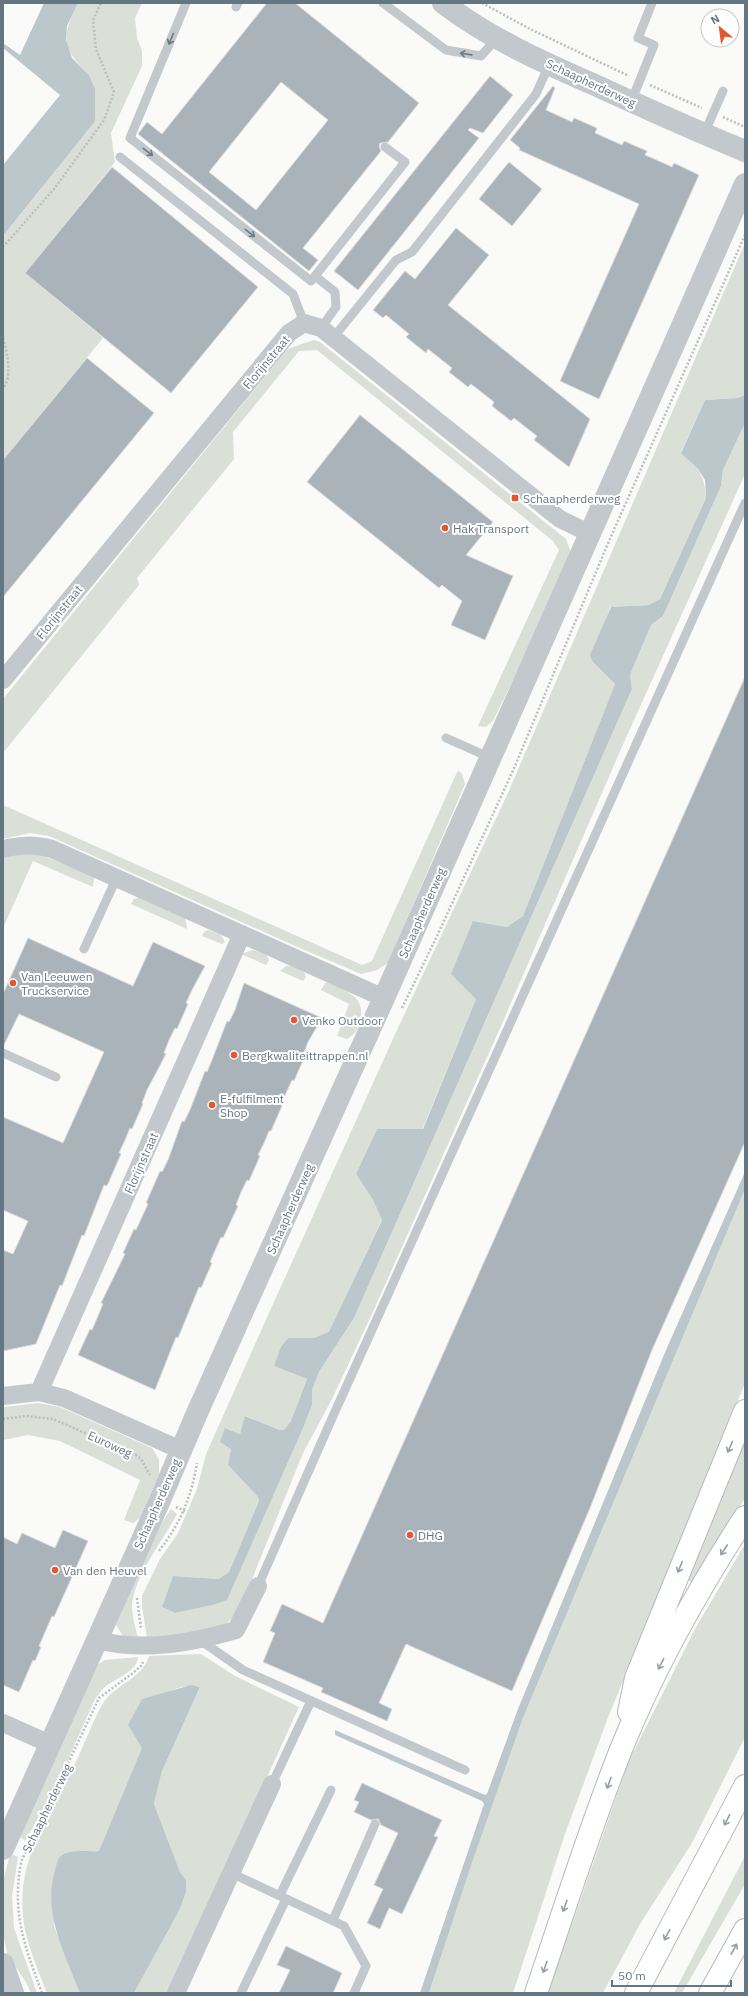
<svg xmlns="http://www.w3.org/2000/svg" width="748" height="1996" font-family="'IBM Plex Sans',sans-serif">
	<rect width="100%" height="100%" fill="#fafaf8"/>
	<path fill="#dadfd7" d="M 78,3 L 142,3 L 135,18 L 137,38 L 142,51 L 142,66 L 111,133 L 115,162 L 25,273 L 103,338 L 3,460 L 3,236 L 41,189 L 89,75 C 61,47 61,38 78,3 Z
		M 745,243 L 745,395 L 739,398 L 705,400 L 681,452 C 699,470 704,472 706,498 L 660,599 L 649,605 L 610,607 L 593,662 L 615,684 L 523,916 L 507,927 L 473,921 L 476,999 L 422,1130 L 377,1129 L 356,1174 L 373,1200 L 382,1219 L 329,1333 L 314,1338 L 288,1338 L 274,1366 L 307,1379 L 291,1421 L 284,1430 L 280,1430 L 246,1416 L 240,1434 L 226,1428 L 231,1449 L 228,1465 L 258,1497 L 259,1501 L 229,1572 L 220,1579 L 173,1576 L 162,1607 L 175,1613 L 213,1605 L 227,1599 L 304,1426 L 312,1405 L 312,1390 L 319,1372 L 354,1318 L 632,689 L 630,675 L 651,625 L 663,616 L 721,486 L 723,470 L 745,423 L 745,474 L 621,749 L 501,1026 L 371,1316 L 332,1399 L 303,1453 L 238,1614 L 215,1632 L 147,1638 L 142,1606 L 142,1596 L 160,1559 L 178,1533 L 197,1489 L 206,1454 L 269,1313 L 397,1030 L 507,795 Z
		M 314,340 L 320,342 L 566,539 L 571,553 L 570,563 L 493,721 L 486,727 L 478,726 L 559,550 L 553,541 L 317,350 L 299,351 L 233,432 L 234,459 L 137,578 L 139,585 L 3,753 L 3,699 L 285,352 L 290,348 Z
		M 458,770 L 462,774 L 465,784 L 388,963 L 377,970 L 361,974 L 293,945 L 49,836 L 30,833 L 3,839 L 3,805 L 362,965 L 372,961 Z
		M 21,853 L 41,855 L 91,875 L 94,878 L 93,887 L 33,861 L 3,928 L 3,858 Z
		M 139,897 L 185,917 L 187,929 L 131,904 L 134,899 Z
		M 208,930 L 221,935 L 225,942 L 222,944 L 202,936 L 204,932 Z
		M 253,950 L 266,954 L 269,960 L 266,965 L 241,954 Z
		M 286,966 C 295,966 304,968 306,977 L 303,981 L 280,971 Z
		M 325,983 C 332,982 337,986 343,989 C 349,993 356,996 359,1003 C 365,1016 359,1033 347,1039 L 337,1036 L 349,1004 L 321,990 Z
		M 745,1189 L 745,1383 L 607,1720 L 565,1834 L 513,1993 L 429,1993 L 472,1863 L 523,1718 Z
		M 38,1403 L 60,1407 L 152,1448 L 159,1459 L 159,1474 L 140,1518 L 133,1523 L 124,1520 L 140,1480 L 60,1441 L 28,1435 L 3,1440 L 3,1407 Z
		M 745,1429 L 745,1498 L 693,1583 L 682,1577 Z
		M 171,1509 L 177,1514 C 164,1539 133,1578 132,1606 C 132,1616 136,1629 138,1639 L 123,1636 L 116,1625 L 153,1537 Z
		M 745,1544 L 745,1737 L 692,1843 L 640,1924 L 603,1993 L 548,1993 L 628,1763 L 695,1629 Z
		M 201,1654 L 235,1676 L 299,1707 L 293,1720 L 169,1993 L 134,1993 L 180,1909 L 186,1892 L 186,1880 L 180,1872 L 154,1804 L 162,1771 L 200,1687 C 170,1681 150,1706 128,1725 L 143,1748 L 99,1851 L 67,1852 L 54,1926 L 80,1993 L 47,1993 C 39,1973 30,1951 25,1930 C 13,1869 43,1825 70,1774 C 82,1751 90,1727 102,1705 C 114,1684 142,1680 149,1656 Z
		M 138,1657 C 138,1672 112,1679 103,1689 C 100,1692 98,1696 95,1699 L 58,1782 L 25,1841 L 19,1836 L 93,1668 L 105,1660 Z
		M 10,1854 L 18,1857 L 12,1896 L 14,1928 L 37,1993 L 31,1993 L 27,1984 L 7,1953 L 3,1933 L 3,1882 Z
		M 745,1856 L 745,1884 L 682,1993 L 674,1993 Z"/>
	<path fill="#bbc7cb" d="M 44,3 L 78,3 L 67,26 L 66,40 L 72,58 L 89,75 L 95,89 L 95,121 L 3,236 L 3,165 L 60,95 L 3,48 L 3,43 L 20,55 Z
		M 745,395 L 745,423 L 723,470 L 721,486 L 663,616 L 651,625 L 630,675 L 632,689 L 354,1318 L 319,1372 L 312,1390 L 312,1405 L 304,1426 L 227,1600 L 213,1605 L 175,1613 L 162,1607 L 173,1576 L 219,1579 L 229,1572 L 259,1501 L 258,1497 L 228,1465 L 231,1449 L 220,1442 L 225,1428 L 240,1434 L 245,1416 L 280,1430 L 284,1430 L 291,1421 L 307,1379 L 274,1366 L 281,1347 L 288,1338 L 314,1338 L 329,1332 L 382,1220 L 373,1200 L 356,1174 L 377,1129 L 423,1129 L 476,999 L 451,974 L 473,921 L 507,927 L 523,916 L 615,684 L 593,662 L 590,655 L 611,607 L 649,605 L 660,599 L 706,498 L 705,480 L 698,469 L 681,453 L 705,400 L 738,398 Z
		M 745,1172 L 745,1189 L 523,1718 L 472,1863 L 429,1993 L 420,1993 L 484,1804 L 482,1801 L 335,1735 L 335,1730 L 485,1795 L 487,1794 L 518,1709 L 666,1350 Z
		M 191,1685 L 200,1687 L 162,1771 L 154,1804 L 180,1872 L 186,1880 L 186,1892 L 180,1909 L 134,1993 L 80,1993 C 66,1956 42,1913 55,1871 C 56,1867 57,1860 60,1857 C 68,1848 88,1852 99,1851 L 142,1748 L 128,1725 L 142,1699 Z"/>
	<path fill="#aab3b9" stroke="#dcdcda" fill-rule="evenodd" d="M 267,3 L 295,3 L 419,103 L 388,142 L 380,143 L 379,147 L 381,151 L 303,248 L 318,260 L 309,271 L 138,134 L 147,122 L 162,134 ZM 281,82 L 328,120 L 256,210 L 209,172 Z
		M 490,76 L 513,95 L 483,133 L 470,128 L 468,130 L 479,138 L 358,290 L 334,271 Z
		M 553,86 L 555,88 L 546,110 L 572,122 L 574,118 L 597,128 L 595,133 L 622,145 L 624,141 L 647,151 L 645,155 L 659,161 L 672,167 L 674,163 L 699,175 L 599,399 L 560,381 L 639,204 L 519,150 L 520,148 L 510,140 Z
		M 509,162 L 542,189 L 512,226 L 479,199 Z
		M 112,167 L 258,287 L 171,393 L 25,273 Z
		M 456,228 L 489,255 L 448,305 L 590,419 L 569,467 L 534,440 L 537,436 L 514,418 L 511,421 L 492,406 L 494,402 L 471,384 L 468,387 L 449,372 L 452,368 L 428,349 L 426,353 L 406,337 L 409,334 L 386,315 L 383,318 L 373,310 L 405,271 L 415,279 Z
		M 87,358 L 154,413 L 3,597 L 3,460 Z
		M 360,415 L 493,522 L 466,555 L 513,576 L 485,640 L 451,625 L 462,601 L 442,585 L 439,588 L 307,482 Z
		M 745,677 L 745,1142 L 652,1350 L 590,1508 L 512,1691 L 406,1644 L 379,1703 L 392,1709 L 387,1721 L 321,1692 L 323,1688 L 263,1662 L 275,1633 L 270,1631 L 282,1604 L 323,1623 Z
		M 28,938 L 133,986 L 153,942 L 205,966 L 192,990 L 186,1003 L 188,1004 L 177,1029 L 175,1028 L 169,1040 L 164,1053 L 166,1054 L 147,1090 L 142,1103 L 143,1104 L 132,1129 L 130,1128 L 125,1140 L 119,1153 L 121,1154 L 107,1186 L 104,1185 L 84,1236 L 82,1235 L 62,1286 L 60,1285 L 36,1344 L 3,1351 L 3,1250 L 13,1254 L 28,1221 L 3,1210 L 3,1117 L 63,1143 L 104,1052 L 19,1014 L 3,1047 L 3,994 Z
		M 244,983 L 322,1018 L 308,1042 L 303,1055 L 305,1056 L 294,1081 L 292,1080 L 286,1093 L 281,1105 L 282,1106 L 271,1131 L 269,1131 L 264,1143 L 258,1155 L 260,1156 L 249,1181 L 247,1180 L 241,1192 L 236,1205 L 238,1206 L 223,1238 L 221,1237 L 210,1262 L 212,1263 L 201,1288 L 199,1287 L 178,1338 L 176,1337 L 155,1390 L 78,1355 L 90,1329 L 92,1330 L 103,1304 L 101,1303 L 125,1254 L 123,1253 L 134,1229 L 136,1230 L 148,1204 L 146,1203 L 160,1171 L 162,1172 L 168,1160 L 182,1121 L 184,1122 L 190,1110 L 205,1071 L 207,1072 L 212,1060 L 227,1021 L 229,1022 L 235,1010 Z
		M 63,1530 L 88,1541 L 54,1617 L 52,1616 L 39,1646 L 41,1647 L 35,1661 L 33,1660 L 19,1692 L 3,1685 L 3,1537 L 17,1544 L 22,1533 L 55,1548 Z
		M 362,1783 L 442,1820 L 434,1836 L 438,1837 L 402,1914 L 389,1908 L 380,1929 L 367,1923 L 383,1889 L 374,1885 L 398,1833 L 381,1825 L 378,1819 L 371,1820 L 354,1812 L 359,1802 L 354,1800 Z
		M 286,1946 L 342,1973 L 333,1993 L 279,1993 L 290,1970 L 277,1965 Z"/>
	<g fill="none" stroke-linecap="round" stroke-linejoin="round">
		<defs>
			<path id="motorway" d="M 629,1712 L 636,1678 L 745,1411
				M 536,1993 C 564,1911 590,1827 622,1747 C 654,1668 699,1588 745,1517
				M 636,1993 L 745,1786
				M 710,1993 L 745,1930"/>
		</defs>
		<use href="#motorway" stroke="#b4b9bd" stroke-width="24"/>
		<path stroke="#bbbfc2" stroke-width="2.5" stroke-dasharray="2 2" stroke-linecap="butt" d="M 482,3 L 530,29 L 629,76
			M 650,85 L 702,108
			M 723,117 L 745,127
			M 3,247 L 54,189 L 104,120 L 114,92 L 96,49 L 93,20 L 101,3
			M 3,338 C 7,352 13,376 3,388
			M 402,1008 L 438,934 L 515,766 L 609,541 L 745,235
			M 3,1419 L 26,1416 L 53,1419 L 136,1455 L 141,1459 L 150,1475
			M 176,1507 L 185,1511
			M 159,1551 C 181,1522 191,1498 197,1463
			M 137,1598 L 141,1629
			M 42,1993 C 24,1944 12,1915 21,1862 L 99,1698 L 133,1673 L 142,1665 L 143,1662"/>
		<path stroke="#c3c8cc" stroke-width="9" d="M 186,3 L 130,138 L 311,281 L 315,276 L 335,292 L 336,307 L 321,328
			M 383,3 L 446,50 L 481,56 L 497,38
			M 236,7 L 238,3
			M 631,102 L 654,45 L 638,38 L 652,3
			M 704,134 L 723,91
			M 120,157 L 293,294 L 304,323
			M 315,276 L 405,162 L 385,147
			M 333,338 L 396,260 L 412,252 L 536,94 L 549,65
			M 446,738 L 491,758
			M 84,949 L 117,877
			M 3,1053 L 56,1077
			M 258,1586 L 329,1425 L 745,503
			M 200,1640 L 243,1670 L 465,1770
			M 272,1784 L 311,1701
			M 231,1873 L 344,1926 L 366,1966 L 354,1993
			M 280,1895 L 331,1790
			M 333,1920 L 375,1824
			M 241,1993 L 286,1899"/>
		<path stroke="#c3c8cc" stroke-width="18" d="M 3,680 L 289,333 L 304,323 L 321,328 L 560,519 L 591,534
			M 3,849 C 21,845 34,844 52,849 L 384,998
			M 39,1392 L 242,934
			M 3,1396 L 39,1392 L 64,1398 L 181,1450
			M 97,1640 C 144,1652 190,1643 236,1630 L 258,1586
			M 3,1723 L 50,1744
			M 176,1993 L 272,1784"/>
		<path stroke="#c3c8cc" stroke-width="22" d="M 443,3 C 489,38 542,62 595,85 C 645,108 694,130 745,151
			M 3,1849 L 160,1500 L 197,1413 L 384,998 L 745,184
			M 3,1964 L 13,1993"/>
		<use href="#motorway" stroke="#fff" stroke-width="22"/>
	</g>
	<defs><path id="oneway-shaft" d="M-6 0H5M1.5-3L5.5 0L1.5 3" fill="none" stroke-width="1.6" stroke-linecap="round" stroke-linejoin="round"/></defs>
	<g stroke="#6a7a87">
		<use href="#oneway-shaft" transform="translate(171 39) rotate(113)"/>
		<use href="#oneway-shaft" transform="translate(466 54) rotate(-172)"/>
		<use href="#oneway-shaft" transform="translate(148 152) rotate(38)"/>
		<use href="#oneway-shaft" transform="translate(250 233) rotate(38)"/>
	</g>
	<g stroke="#939fa8">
		<use href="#oneway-shaft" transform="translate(730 1447) rotate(113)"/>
		<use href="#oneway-shaft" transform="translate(724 1550) rotate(123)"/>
		<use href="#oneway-shaft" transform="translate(680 1567) rotate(112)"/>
		<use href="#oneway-shaft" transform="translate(661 1664) rotate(117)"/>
		<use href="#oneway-shaft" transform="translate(609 1783) rotate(110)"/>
		<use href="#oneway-shaft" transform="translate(727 1820) rotate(117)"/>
		<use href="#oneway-shaft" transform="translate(565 1906) rotate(109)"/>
		<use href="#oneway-shaft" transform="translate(667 1935) rotate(118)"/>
		<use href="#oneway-shaft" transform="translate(734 1949) rotate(-61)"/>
		<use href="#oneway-shaft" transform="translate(545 1967) rotate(109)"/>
	</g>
	<g fill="#e4572e" stroke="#fff" stroke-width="1.5">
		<rect x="511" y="494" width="8" height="8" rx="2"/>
		<circle cx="445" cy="528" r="4"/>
		<circle cx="13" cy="983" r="4"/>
		<circle cx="294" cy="1020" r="4"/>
		<circle cx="234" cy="1055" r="4"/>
		<circle cx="212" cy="1105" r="4"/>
		<circle cx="410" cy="1535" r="4"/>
		<circle cx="55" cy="1570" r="4"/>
	</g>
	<g text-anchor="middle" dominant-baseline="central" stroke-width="4" stroke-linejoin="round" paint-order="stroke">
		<g font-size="12" fill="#657683" stroke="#fff">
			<text transform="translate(591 83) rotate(25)">Schaapherderweg</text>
			<text transform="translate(266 362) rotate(-50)">Florijnstraat</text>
			<text transform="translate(59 612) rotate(-51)">Florijnstraat</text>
			<text transform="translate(422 913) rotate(-66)">Schaapherderweg</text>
			<text transform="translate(141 1163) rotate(-66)">Florijnstraat</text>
			<text transform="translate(290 1209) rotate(-66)">Schaapherderweg</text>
			<text transform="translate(110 1444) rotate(25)">Euroweg</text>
			<text transform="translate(157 1504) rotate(-66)">Schaapherderweg</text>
			<text transform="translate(47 1808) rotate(-64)">Schaapherderweg</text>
		</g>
		<g font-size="12" fill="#657683" stroke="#fff" text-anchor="start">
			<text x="523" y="498">Schaapherderweg</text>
			<text x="453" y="528">Hak Transport</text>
			<text x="21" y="976">Van Leeuwen<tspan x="21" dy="14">Truckservice</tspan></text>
			<text x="302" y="1020">Venko Outdoor</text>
			<text x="242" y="1055">Bergkwaliteittrappen.nl</text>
			<text x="220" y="1098">E-fulfilment<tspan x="220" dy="14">Shop</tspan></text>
			<text x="418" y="1535">DHG</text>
			<text x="63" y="1570">Van den Heuvel</text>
		</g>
	</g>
	<rect width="748" height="1996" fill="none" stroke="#657683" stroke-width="8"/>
	<g transform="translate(720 28) rotate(331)"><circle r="19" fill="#ffffff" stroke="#c1c8cd"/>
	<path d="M0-3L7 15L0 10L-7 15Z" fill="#e4572e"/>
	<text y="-6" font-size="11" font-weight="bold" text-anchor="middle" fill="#657683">N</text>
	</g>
	<path d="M612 1980v6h119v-6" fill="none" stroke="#657683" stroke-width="2"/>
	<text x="618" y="1980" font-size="12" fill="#657683" stroke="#ffffff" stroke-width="3" paint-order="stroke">50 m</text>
</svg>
